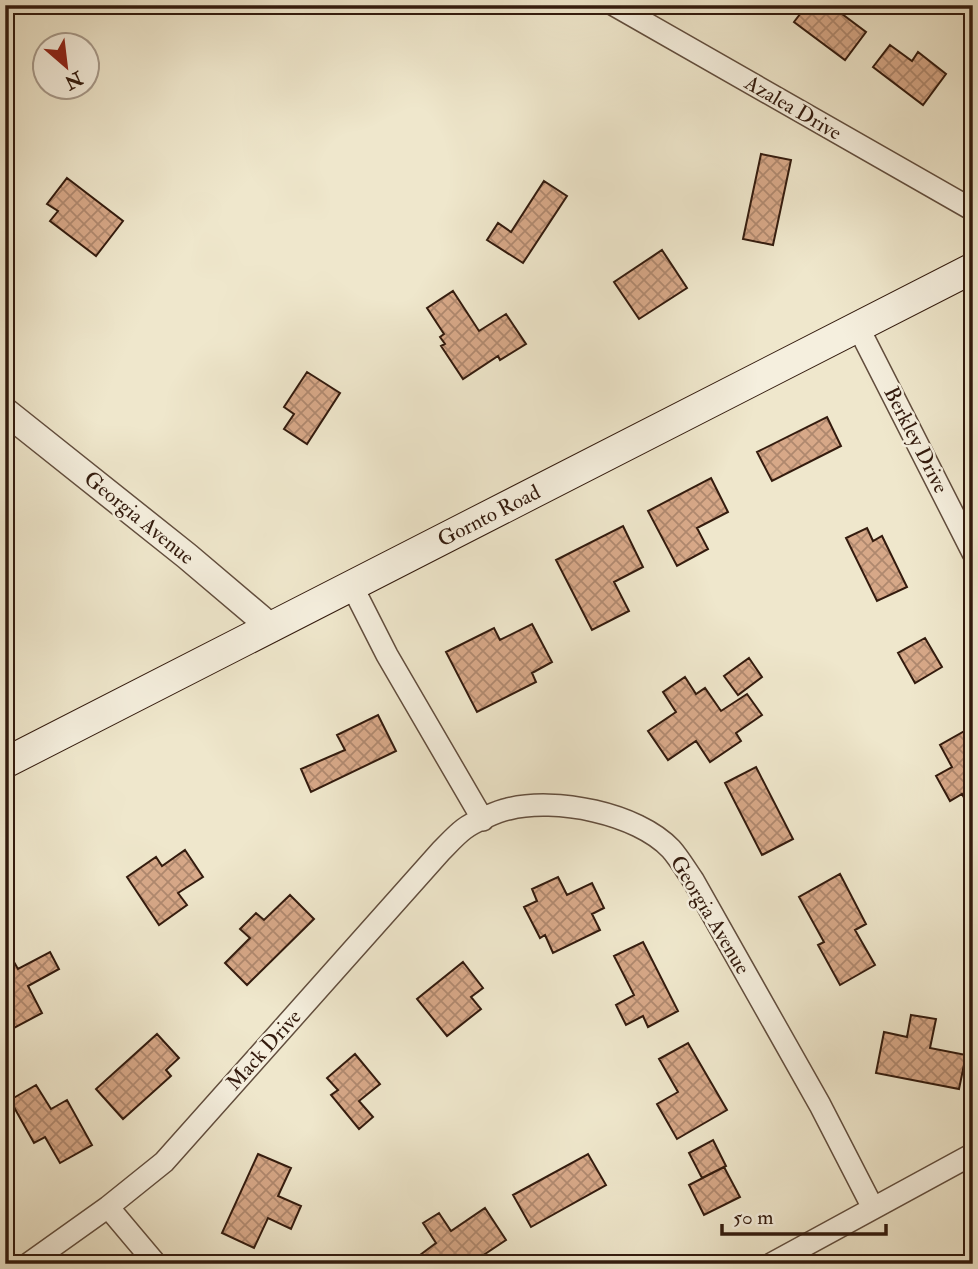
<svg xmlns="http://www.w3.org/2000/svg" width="978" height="1269" font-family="'IM FELL Double Pica',serif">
	<defs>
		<pattern id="building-cross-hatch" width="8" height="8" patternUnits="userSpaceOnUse" patternTransform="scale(1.75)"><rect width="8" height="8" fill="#d7a888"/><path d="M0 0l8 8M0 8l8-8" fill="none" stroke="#af886e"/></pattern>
	</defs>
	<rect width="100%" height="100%" fill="#efe7cc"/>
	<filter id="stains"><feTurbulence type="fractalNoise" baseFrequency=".00286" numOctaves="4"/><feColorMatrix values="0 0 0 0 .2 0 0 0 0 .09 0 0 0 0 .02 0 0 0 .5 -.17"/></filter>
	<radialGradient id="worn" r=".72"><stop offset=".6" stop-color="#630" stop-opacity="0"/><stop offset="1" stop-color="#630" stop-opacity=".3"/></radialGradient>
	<path fill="url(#building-cross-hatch)" stroke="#331b0e" stroke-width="2" d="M 807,5 L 830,5 L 866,32 L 845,60 L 794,22 Z
		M 890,45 L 912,61 L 918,52 L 946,74 L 923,105 L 873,67 Z
		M 761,154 L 791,160 L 773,245 L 743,239 Z
		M 67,178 L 123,221 L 96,256 L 50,221 L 58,211 L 47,204 Z
		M 544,181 L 567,196 L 523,263 L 487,240 L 498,223 L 511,232 Z
		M 662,250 L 687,288 L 639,319 L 614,282 Z
		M 453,291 L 479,331 L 506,314 L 526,344 L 500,360 L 498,356 L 463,379 L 441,346 L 445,344 L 440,337 L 444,334 L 427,308 Z
		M 307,372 L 340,393 L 307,444 L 284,429 L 294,414 L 284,407 Z
		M 827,417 L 841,446 L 772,481 L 757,452 Z
		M 711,478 L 728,512 L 697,528 L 708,549 L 677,566 L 648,511 Z
		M 623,526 L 643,567 L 614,582 L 629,611 L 592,630 L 556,560 Z
		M 867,528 L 873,541 L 882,536 L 907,587 L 877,601 L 846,538 Z
		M 532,624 L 552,662 L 532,673 L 536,682 L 477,712 L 446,652 L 494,628 L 500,640 Z
		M 925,638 L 942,667 L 915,683 L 898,653 Z
		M 749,658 L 762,677 L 738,695 L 724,676 Z
		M 685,677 L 696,694 L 705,688 L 721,711 L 747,694 L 762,715 L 736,733 L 741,741 L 710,762 L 696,741 L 668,760 L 648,731 L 676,712 L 663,692 Z
		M 378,715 L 396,751 L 311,792 L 301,769 L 345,750 L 337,735 Z
		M 968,729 L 973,737 L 973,808 L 971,810 L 962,794 L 950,801 L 936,776 L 952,767 L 940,745 Z
		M 756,767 L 793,839 L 762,855 L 725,783 Z
		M 185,850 L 203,877 L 178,893 L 187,905 L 159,925 L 127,877 L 156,857 L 162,866 Z
		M 840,874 L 866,924 L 855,930 L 875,965 L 840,985 L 818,945 L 824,942 L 799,897 Z
		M 558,877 L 567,895 L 592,883 L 604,908 L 592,914 L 600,930 L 553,953 L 545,935 L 540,938 L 524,907 L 537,901 L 532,889 Z
		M 290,895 L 314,919 L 247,985 L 225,963 L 250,938 L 240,929 L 256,913 L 264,920 Z
		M 643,942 L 678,1011 L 648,1027 L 643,1016 L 626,1025 L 616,1005 L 634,995 L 614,956 Z
		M 50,952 L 59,969 L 28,986 L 42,1013 L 14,1028 L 5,1013 L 5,966 L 14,962 L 18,969 Z
		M 463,962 L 483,988 L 471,997 L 481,1009 L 447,1036 L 417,999 Z
		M 911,1015 L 936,1019 L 930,1048 L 966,1055 L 959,1089 L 876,1073 L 884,1032 L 907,1037 Z
		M 157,1034 L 179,1058 L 166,1070 L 171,1076 L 123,1119 L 96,1089 Z
		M 688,1043 L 727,1110 L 677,1139 L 657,1104 L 678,1092 L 659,1059 Z
		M 355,1054 L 380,1084 L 359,1101 L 373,1117 L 359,1129 L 331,1095 L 338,1090 L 327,1078 Z
		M 36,1085 L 51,1109 L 67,1100 L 92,1145 L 60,1163 L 45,1137 L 34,1143 L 10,1100 Z
		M 713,1140 L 726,1166 L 702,1178 L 689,1153 Z
		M 258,1154 L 291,1168 L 278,1196 L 301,1206 L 291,1229 L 268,1218 L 254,1248 L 222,1233 Z
		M 588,1154 L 606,1185 L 531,1227 L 513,1195 Z
		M 724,1167 L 740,1197 L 704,1215 L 689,1185 Z
		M 485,1208 L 506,1240 L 470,1264 L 408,1264 L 436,1243 L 423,1223 L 439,1213 L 451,1231 Z"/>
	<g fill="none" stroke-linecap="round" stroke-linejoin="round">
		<defs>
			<path id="minor" d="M 614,5 L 973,210
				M 858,327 L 973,553
				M 352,586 L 387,655 L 483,820
				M 108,1207 L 156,1264
				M 28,1264 L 108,1207 L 164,1162 L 441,851 C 448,844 456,835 464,829 C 473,822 498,811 508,809 C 555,797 637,813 671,849 C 679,858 686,870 693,880 L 820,1105 L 873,1208
				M 771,1264 L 973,1154"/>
			<path id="tertiary" d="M 5,411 L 187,556 L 272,628"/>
			<path id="secondary" d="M 5,763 L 973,268"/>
		</defs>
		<use href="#minor" stroke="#624e3e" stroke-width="24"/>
		<use href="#tertiary" stroke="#624e3e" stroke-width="29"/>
		<use href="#secondary" stroke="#331b0e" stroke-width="32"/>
		<use href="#minor" stroke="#f5efde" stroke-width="21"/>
		<use href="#tertiary" stroke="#f5efde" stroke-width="26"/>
		<use href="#secondary" stroke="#f5efde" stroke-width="30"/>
	</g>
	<g text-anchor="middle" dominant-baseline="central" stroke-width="5" stroke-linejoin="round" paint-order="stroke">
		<g font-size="21" fill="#331b0e" stroke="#f5efde">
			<text transform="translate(793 108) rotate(30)">Azalea Drive</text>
			<text transform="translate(916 440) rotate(63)">Berkley Drive</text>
			<text transform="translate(489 516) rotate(-27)">Gornto Road</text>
			<text transform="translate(139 518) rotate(39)">Georgia Avenue</text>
			<text transform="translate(710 915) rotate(59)">Georgia Avenue</text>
			<text transform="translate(264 1050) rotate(-48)">Mack Drive</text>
		</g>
	</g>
	<rect width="978" height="1269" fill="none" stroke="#efe7cc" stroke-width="28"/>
	<rect x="7" y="7" width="964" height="1255" fill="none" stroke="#331b0e" stroke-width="3.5"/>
	<rect x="14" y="14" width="950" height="1241" fill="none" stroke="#331b0e" stroke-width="2"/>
	<g transform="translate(66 66) rotate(152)"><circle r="33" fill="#f5efde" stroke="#a79a8b" stroke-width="2"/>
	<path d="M0-5L12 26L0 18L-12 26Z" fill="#8f2418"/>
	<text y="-10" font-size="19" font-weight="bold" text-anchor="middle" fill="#331b0e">N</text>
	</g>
	<path d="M722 1224v10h164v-10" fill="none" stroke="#331b0e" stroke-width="3.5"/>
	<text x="733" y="1224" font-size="21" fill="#331b0e" stroke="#f5efde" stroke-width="5" paint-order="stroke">50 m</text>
	<rect width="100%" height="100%" filter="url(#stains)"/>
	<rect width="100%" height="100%" fill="url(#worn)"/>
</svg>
